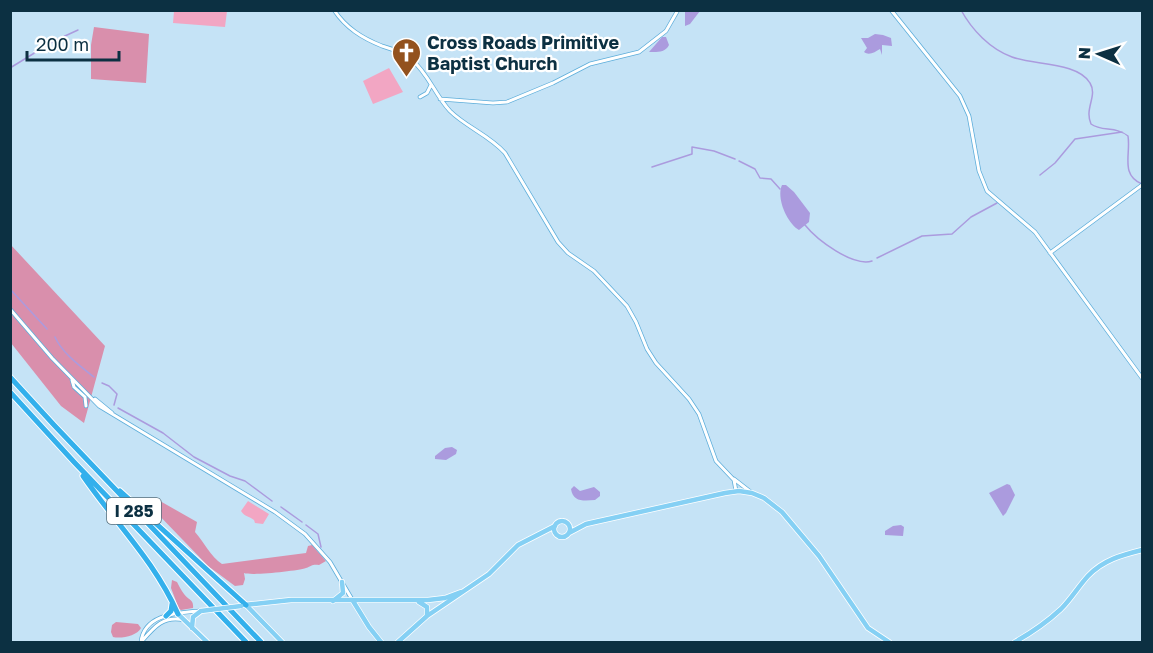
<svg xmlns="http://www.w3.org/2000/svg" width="1153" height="653" font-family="'Golos Text',sans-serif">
	<rect width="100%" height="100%" fill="#c5e3f6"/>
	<path fill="#f2a6c3" d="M 174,11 L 227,11 L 225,27 L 173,23 Z
		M 389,68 L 403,92 L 373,104 L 363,81 Z
		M 248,501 L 269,514 L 263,524 L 255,523 L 254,520 C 249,516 245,517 241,511 Z"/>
	<path fill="#d98fac" d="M 94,27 L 149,34 L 146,83 L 91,79 L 91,45 Z
		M 10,244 L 105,346 L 84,423 L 61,406 L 11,343 Z
		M 160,501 L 197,522 L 195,532 C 204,542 211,557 222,564 L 306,553 L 308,546 L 312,545 L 326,561 L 319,565 C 312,564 312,566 306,568 C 297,571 251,576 244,573 L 245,579 L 243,585 L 235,586 L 208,566 L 153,509 L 154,505 Z
		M 172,580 L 177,582 C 179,586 181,590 184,594 C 188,600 194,599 193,608 L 181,610 L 179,609 L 171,588 Z
		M 116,622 L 138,624 L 141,628 C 137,636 121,639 113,637 L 111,632 L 112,625 Z"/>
	<path fill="#ab9bde" d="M 685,11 L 685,10 L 700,11 L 690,24 L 685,26 Z
		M 875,34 L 883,35 L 891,38 L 892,46 L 882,45 L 882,55 L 880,49 C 875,52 869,56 864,52 L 867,48 L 861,38 L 868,38 Z
		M 662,37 L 666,37 L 669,45 C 665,53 657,52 649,52 Z
		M 782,185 L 786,185 L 794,192 L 810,213 L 809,222 L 799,230 C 787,223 776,198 782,185 Z
		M 452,447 L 457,450 L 456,454 L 446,460 L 435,459 L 435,456 L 445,448 Z
		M 1007,484 L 1010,485 L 1015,495 L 1006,513 L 1003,516 L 989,493 Z
		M 574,486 L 580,491 L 594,487 L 600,492 L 600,496 L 595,500 C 583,501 573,502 571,489 Z
		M 901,525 L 904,527 L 903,536 L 885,535 L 885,531 L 893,526 Z"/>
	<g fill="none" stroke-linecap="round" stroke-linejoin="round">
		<path stroke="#ab9bde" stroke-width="1.5" d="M 961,10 C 972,30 990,49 1012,57 C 1033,65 1078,62 1090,83 C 1098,96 1084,108 1091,124 C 1102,132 1116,126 1128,136 C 1131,154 1120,175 1142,184
			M 10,68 L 54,41 L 78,30
			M 739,161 L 755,169 L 760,178 L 771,179 L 780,189
			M 652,167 L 692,154 L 692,147 L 714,151 L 735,159
			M 1040,175 L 1055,163 L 1075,139 L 1122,132
			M 805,225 C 817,240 853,267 872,261
			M 877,258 L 922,236 L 952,234 L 971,217 L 997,203
			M 10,289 L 47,329
			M 55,337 C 62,353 80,366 94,377
			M 102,383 L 109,386 L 117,394 L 114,405
			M 118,408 L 163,433 L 194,457 L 230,476 L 245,481 L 272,501
			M 281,507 L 302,522
			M 306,525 L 318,534 L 321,547"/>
		<defs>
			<path id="minor" d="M 334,10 C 346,28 362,38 382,46 C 392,49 402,52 411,59 C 428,73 435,95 450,111 C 466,127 489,135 505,153 L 558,242 L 568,253 L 594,271 L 627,306 L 636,322 L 647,349 L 656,363 L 689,399 L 699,414 L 716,461 L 734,480 L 736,491
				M 891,10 L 960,96 L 969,116 L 979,171 L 987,191 L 1035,232 L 1142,378
				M 420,97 L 427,93 L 431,85
				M 440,99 L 493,103 L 507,102 L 553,83 L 590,64 L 639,52 L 666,31 L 678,10
				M 1050,253 L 1142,185
				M 10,309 L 52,358 L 99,406 L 275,512 L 305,534 L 330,562 L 353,601
				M 72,380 L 74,387 L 85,397 L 86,406
				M 95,399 L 112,413
				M 734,479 L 752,493
				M 142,641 C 154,627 164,615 184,620
				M 141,642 C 144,614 177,613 199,611"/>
			<path id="major" d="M554 529a8 8 0 1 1 16 0a8 8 0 1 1-16 0Z
				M 569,533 L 586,524 L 725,493 L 739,491 L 752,493 L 764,498 L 782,512 L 819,556 L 868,628 L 889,642
				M 333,601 L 343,593 L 342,582
				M 353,601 L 369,627 L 381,642
				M 419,602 L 427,607 L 427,616
				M 244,605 L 291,600 L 428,600 L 445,598 L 461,592
				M 246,605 L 282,642
				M 178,614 L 207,642
				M 192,628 L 193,617 L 201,611
				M 398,642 L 427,616 L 489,574 L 518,545 L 555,526
				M 1015,642 C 1031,633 1047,622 1061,609 C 1071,599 1078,587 1088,576 C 1103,560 1122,555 1142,550"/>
			<path id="highway" d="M 10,377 L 54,425 L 261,642
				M 10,392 L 74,462 L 246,642
				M 83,476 C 116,524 154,560 178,614
				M 120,491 L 246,605
				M 166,616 L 171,611 L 172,604"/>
		</defs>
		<use href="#minor" stroke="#5cadda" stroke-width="4.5"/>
		<use href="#major" stroke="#fff" stroke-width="6"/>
		<use href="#highway" stroke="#fff" stroke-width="7"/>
		<use href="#minor" stroke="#fff" stroke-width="3"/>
		<use href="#major" stroke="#85d0f4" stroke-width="4.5"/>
		<use href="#highway" stroke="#33b0ec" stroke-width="5"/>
		<defs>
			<path id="major-bridge" d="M 201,611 L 241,606"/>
		</defs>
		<use href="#major-bridge" stroke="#fff" stroke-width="6" stroke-linecap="butt"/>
		<use href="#major-bridge" stroke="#85d0f4" stroke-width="4.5"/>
	</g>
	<defs>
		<symbol id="church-pin" viewBox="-11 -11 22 30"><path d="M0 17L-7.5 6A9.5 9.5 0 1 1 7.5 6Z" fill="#93521e" stroke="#fff"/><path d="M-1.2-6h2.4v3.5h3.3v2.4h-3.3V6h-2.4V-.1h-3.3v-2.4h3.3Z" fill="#fff"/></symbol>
	</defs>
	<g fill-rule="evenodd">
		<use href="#church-pin" x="390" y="36" width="33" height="45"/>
	</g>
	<g text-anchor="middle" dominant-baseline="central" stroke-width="4.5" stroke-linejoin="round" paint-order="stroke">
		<rect fill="#fff" stroke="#556e7b" stroke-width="1.5" x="107" y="498" width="54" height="26" rx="4.5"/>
		<g font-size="16" font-weight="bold" fill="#0c3042">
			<text x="134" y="511">I 285</text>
		</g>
		<g font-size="18" font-weight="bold" fill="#0c3042" stroke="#fff" text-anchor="start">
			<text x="427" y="42">Cross Roads Primitive<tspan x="427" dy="21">Baptist Church</tspan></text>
		</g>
	</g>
	<rect width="1153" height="653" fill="none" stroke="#0c3042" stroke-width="24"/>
	<g transform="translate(1099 54) rotate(273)" stroke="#ffffff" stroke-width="4.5" paint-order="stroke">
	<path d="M0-4.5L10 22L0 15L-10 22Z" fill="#0c3042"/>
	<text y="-9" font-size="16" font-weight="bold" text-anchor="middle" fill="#0c3042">N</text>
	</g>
	<path d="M27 51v9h92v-9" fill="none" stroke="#0c3042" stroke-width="3"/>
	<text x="36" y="51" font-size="18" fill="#0c3042" stroke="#ffffff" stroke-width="4.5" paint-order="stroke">200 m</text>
</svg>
